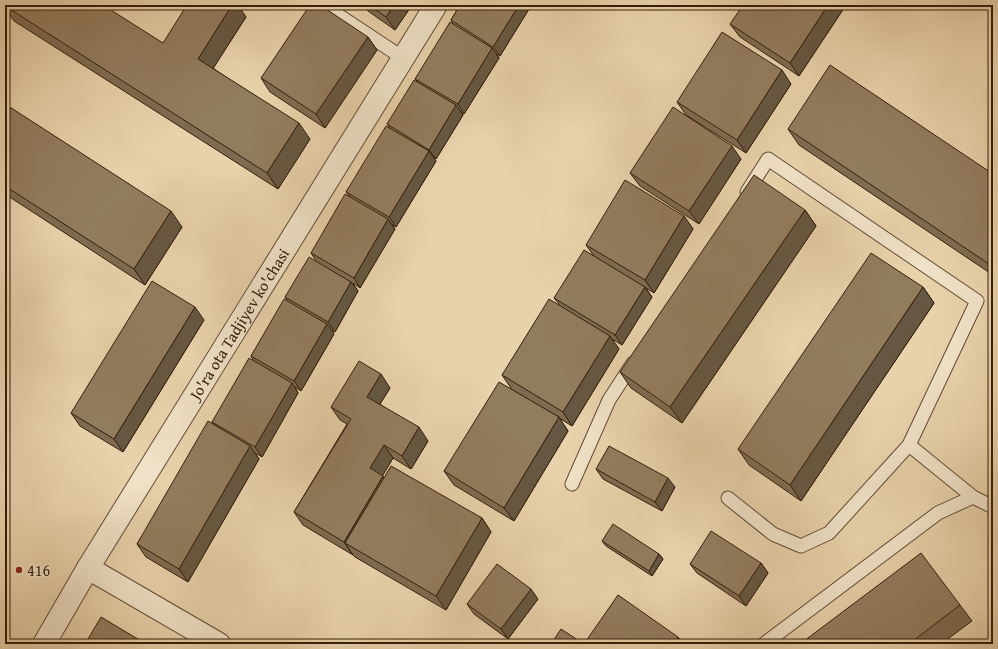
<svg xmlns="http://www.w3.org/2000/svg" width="998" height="649" font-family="'Gentium Book Plus',serif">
	<rect width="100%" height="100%" fill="#e8d2ab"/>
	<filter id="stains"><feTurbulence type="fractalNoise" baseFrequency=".005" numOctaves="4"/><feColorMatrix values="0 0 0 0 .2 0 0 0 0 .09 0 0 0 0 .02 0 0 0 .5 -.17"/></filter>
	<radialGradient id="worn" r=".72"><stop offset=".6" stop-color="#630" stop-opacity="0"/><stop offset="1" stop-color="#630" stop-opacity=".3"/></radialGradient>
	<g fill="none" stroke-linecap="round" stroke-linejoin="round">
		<defs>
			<path id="service" d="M 323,5 L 403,58
				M 747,192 L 768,159 L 977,301 L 909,445 L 973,497
				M 572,484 L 609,400 L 633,363
				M 728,498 L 773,534 L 801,546 L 829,533 L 909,445
				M 764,644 L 938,513 L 973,497 L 993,507"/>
			<g id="minor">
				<path d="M 88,568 L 219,644"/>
				<path id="s1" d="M 44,644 L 88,568 L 436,5"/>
			</g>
		</defs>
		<use href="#service" stroke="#614b33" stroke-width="15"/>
		<use href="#minor" stroke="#614b33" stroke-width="24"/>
		<use href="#service" stroke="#f0e2c8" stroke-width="13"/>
		<use href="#minor" stroke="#f0e2c8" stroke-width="22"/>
	</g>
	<path fill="#7e6b51" stroke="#341e0b" d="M 5,5 L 163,43 L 246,17 L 213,68 L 310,139 L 278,189 L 14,21 L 5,8 Z
		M 363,5 L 412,5 L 395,30 L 368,11 Z
		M 460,5 L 532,5 L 530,8 L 527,6 L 529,9 L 500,56 L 497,54 L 499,58 L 464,114 L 461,112 L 463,115 L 436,159 L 433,158 L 436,161 L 396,227 L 391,224 L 395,229 L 360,288 L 353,283 L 358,291 L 335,332 L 331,330 L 334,334 L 301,391 L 295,387 L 298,393 L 262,457 L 255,453 L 259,459 L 188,582 L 146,557 L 137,544 L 214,425 L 212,422 L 254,361 L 251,356 L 287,301 L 285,297 L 316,261 L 311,253 L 351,198 L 346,192 L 390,128 L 387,124 L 418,82 L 415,79 L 453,24 L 451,20 Z
		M 846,5 L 799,76 L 740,37 L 730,24 Z
		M 368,37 L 377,50 L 325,128 L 270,92 L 261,78 Z
		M 791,84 L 746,153 L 686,115 L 677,102 Z
		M 5,104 L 182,227 L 145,285 L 5,194 Z
		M 788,129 L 993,174 L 993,275 L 799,145 Z
		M 741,159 L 699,224 L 640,186 L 630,173 Z
		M 805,210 L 816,226 L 682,423 L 631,388 L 620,372 Z
		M 684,216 L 693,229 L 654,293 L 646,288 L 652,297 L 622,345 L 612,339 L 619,349 L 572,426 L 559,418 L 568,431 L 514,521 L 454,485 L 444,471 L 511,388 L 502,375 L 559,304 L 554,298 L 594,256 L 586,245 Z
		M 923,287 L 934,303 L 801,501 L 749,465 L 738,449 Z
		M 204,320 L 123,452 L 80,426 L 71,413 Z
		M 390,388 L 380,404 L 428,441 L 411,469 L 393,458 L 382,476 L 384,478 L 482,518 L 491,532 L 446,610 L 355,557 L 353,555 L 303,525 L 294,512 L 347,424 L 340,420 L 331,407 Z
		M 596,469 L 675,487 L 662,511 L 603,479 Z
		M 602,541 L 659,554 L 663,559 L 652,576 L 606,546 Z
		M 761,563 L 768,573 L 746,606 L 697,573 L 690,564 Z
		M 538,599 L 508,639 L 474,614 L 467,604 Z
		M 960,605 L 972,621 L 941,644 L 800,644 Z"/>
	<path fill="#665742" stroke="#341e0b" d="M 232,5 L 238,5 L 246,17 L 209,75 L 198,59 Z
		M 394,5 L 412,5 L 395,30 L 386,17 Z
		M 519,5 L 526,5 L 529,9 L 500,56 L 493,47 Z
		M 528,5 L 532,5 L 530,8 Z
		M 828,5 L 846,5 L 799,76 L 790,63 Z
		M 368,37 L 377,50 L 325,128 L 316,114 Z
		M 492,48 L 499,58 L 464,114 L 458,104 Z
		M 782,70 L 791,84 L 746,153 L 737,140 Z
		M 456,105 L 463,115 L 436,159 L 429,150 Z
		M 299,123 L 310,139 L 278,189 L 267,173 Z
		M 732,146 L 741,159 L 699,224 L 689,211 Z
		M 429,151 L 436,161 L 396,227 L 389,217 Z
		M 805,210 L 816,226 L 682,423 L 670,407 Z
		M 171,211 L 182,227 L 145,285 L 134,269 Z
		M 684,216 L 693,229 L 654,293 L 645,280 Z
		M 388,219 L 395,229 L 360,288 L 354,278 Z
		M 351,282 L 358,291 L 335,332 L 328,322 Z
		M 645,287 L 652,297 L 622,345 L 615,335 Z
		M 923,287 L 934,303 L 801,501 L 790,485 Z
		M 195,307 L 204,320 L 123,452 L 114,439 Z
		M 327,324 L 334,334 L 301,391 L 294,381 Z
		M 610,336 L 619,349 L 572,426 L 563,412 Z
		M 381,374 L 390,388 L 376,410 L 367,397 Z
		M 292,383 L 298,393 L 262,457 L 255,447 Z
		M 559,417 L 568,431 L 514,521 L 504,508 Z
		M 419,427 L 428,441 L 411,469 L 402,456 Z
		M 384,445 L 393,458 L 379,482 L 370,468 Z
		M 250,446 L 259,459 L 188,582 L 179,569 Z
		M 383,476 L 392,490 L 345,543 L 353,555 L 344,542 Z
		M 668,478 L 675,487 L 662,511 L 655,502 Z
		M 482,518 L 491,532 L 446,610 L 436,596 Z
		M 659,554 L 663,559 L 652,576 L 649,571 Z
		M 761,563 L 768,573 L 746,606 L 739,596 Z
		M 531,589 L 538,599 L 508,639 L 501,629 Z
		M 678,637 L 683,644 L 674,644 Z"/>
	<path fill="#927c5e" stroke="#341e0b" d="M 5,5 L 103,5 L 163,43 L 187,5 L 232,5 L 198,59 L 299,123 L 267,173 L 5,6 Z
		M 310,5 L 320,5 L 368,37 L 316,114 L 261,78 Z
		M 369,5 L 394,5 L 386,17 Z
		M 460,5 L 519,5 L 493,47 L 451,20 Z
		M 743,5 L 828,5 L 790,63 L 730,24 Z
		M 450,22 L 492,48 L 458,104 L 415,79 Z
		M 722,32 L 782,70 L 737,140 L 677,102 Z
		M 830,65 L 993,174 L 993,265 L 992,266 L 788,129 Z
		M 414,80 L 456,105 L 429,150 L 387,124 Z
		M 5,104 L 171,211 L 134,269 L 5,186 Z
		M 673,107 L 732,146 L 689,211 L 630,173 Z
		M 386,126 L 429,151 L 389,217 L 346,192 Z
		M 754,175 L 805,210 L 670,407 L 620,372 Z
		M 625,180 L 684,216 L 645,280 L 586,245 Z
		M 345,194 L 388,219 L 354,278 L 311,253 Z
		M 584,250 L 645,287 L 615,335 L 554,298 Z
		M 871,253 L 923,287 L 790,485 L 738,449 Z
		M 309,257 L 351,282 L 328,322 L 285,297 Z
		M 152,281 L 195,307 L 114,439 L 71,413 Z
		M 284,299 L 327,324 L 294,381 L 251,356 Z
		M 549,299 L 610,336 L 563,412 L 502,375 Z
		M 249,358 L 292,383 L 255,447 L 212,422 Z
		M 359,361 L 381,374 L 367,397 L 419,427 L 402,456 L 384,445 L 370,468 L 383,476 L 344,542 L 294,512 L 351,419 L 331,407 Z
		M 499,382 L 559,417 L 504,508 L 444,471 Z
		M 208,421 L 250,446 L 179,569 L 137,544 Z
		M 609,446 L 668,478 L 655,502 L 596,469 Z
		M 391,466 L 482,518 L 436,596 L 345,543 Z
		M 613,524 L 659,554 L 649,571 L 602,541 Z
		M 711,531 L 761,563 L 739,596 L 690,564 Z
		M 921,553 L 960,605 L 909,644 L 800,644 Z
		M 497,564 L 531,589 L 501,629 L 467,604 Z
		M 618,595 L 678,637 L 674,644 L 551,644 L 561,629 L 584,644 Z
		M 101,617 L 146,644 L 85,644 Z"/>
	<circle fill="#8f2418" stroke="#f0e2c8" stroke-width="1.5" cx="19" cy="570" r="4"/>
	<g text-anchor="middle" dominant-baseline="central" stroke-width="3" stroke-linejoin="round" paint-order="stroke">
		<g font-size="16" fill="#341e0b" stroke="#f0e2c8">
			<text stroke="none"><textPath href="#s1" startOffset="375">Jo'ra ota Tadjiyev ko'chasi</textPath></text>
		</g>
		<g font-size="16" fill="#341e0b" stroke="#f0e2c8" text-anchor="start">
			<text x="27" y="570">416</text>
		</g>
	</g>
	<rect width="998" height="649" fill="none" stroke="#e8d2ab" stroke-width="20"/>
	<rect x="6" y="6" width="986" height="637" fill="none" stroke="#341e0b" stroke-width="2"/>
	<rect x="10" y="10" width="978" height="629" fill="none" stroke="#341e0b"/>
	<rect width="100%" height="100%" filter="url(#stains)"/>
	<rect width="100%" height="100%" fill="url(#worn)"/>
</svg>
